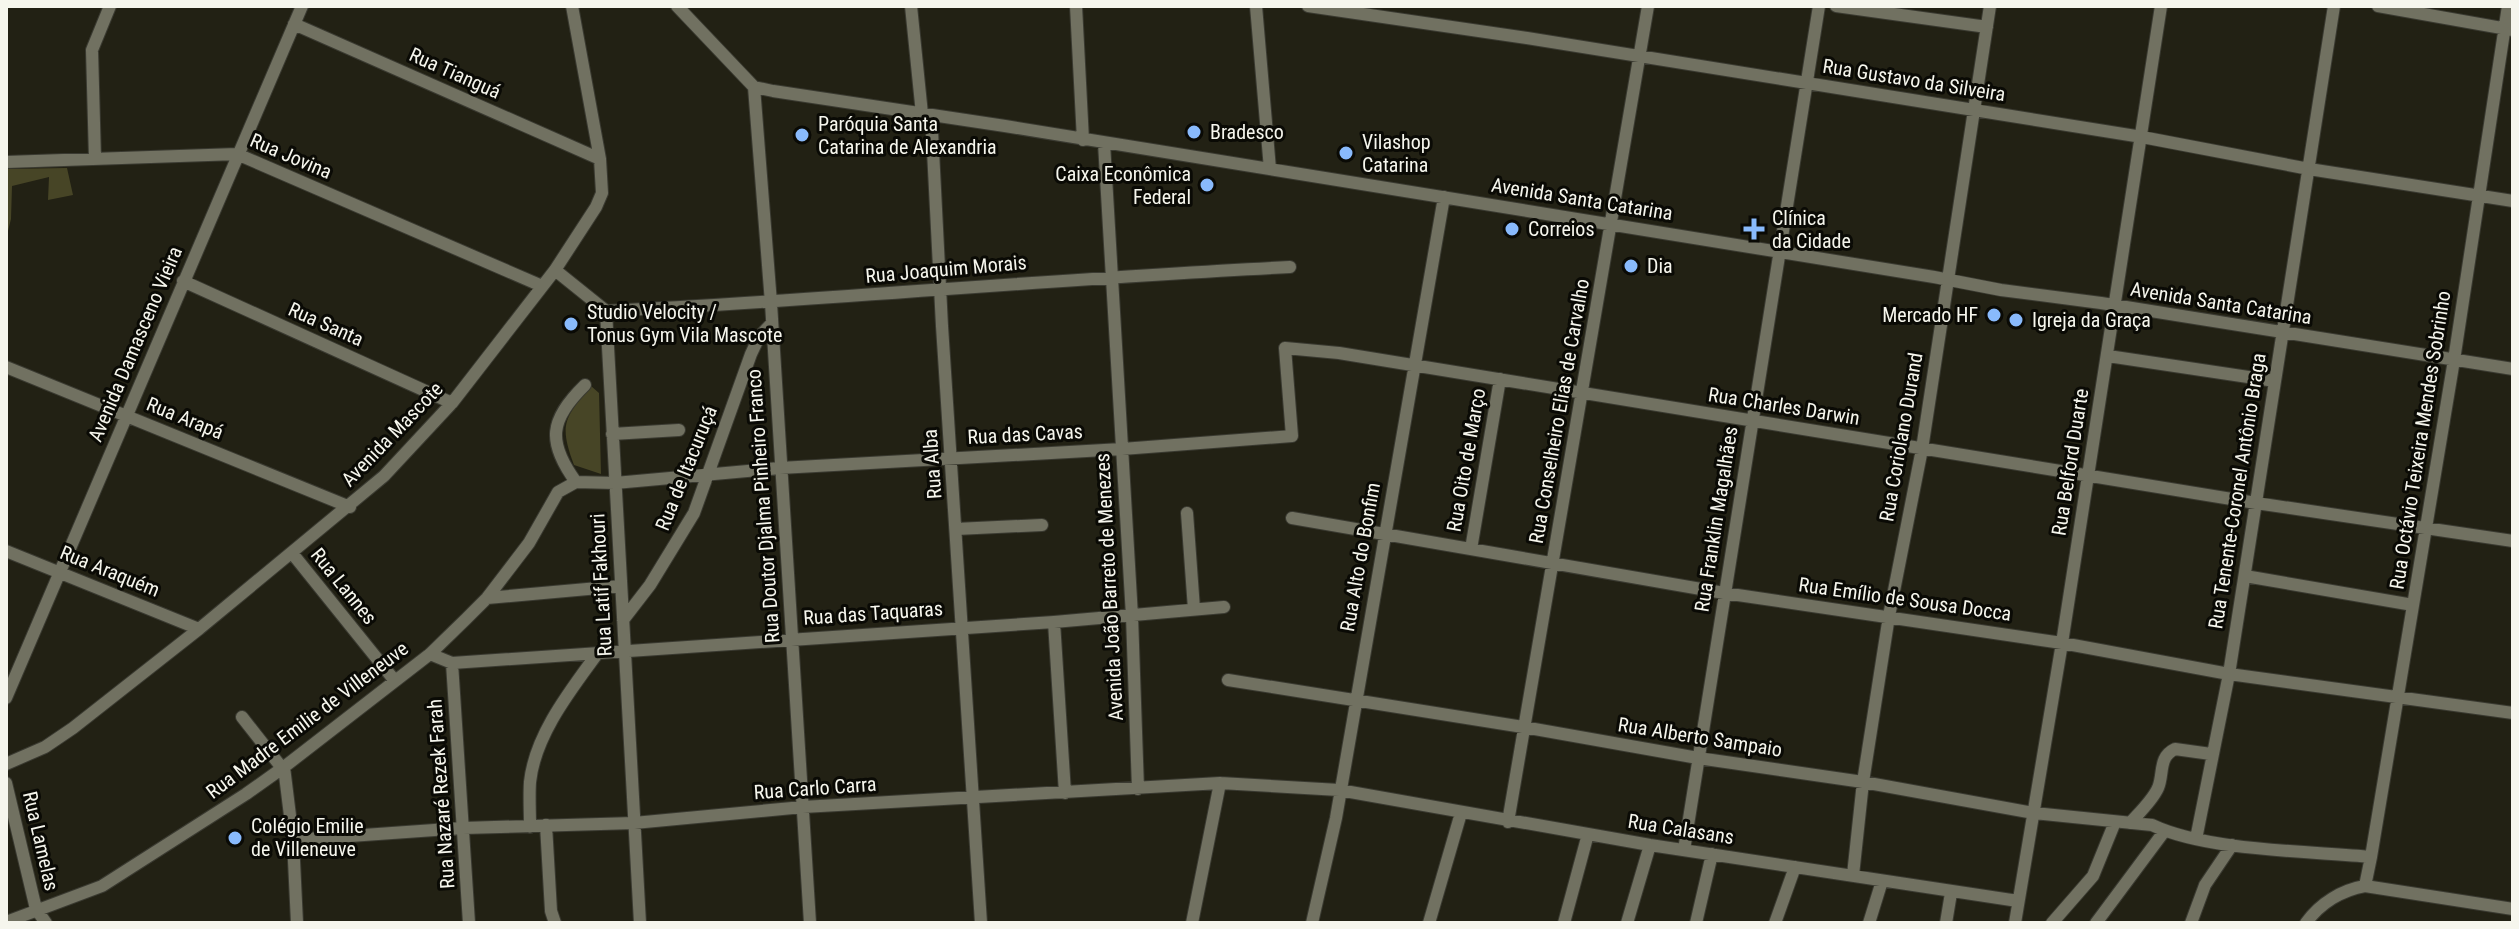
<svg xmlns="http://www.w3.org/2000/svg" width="2519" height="929" font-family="'Roboto Condensed',sans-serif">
	<rect width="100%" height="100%" fill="#222114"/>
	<path fill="#474526" d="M 67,168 L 73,195 L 48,200 L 49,177 L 12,186 L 11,219 L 6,239 L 6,169 Z
		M 591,386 L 599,393 L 601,474 L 574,465 C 559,425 564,418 591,386 Z"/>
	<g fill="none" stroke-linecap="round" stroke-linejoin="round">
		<defs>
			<path id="minor" d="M 677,6 L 754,87 L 773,91 L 1005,126 L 1934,277 L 2001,290 L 2101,303 L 2513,369
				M 911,6 L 922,114 L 932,131 L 942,326 L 981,923
				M 1076,6 L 1083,140
				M 1256,6 L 1270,169
				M 1308,6 L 1527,38 L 1974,110 L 2142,137 L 2309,169 L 2513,201
				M 1836,6 L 1987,27
				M 2378,6 L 2513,30
				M 294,24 L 600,159
				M 754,87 L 771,303 L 810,923
				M 1104,143 L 1132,616 L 1138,789
				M 95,159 L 92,50 L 110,6
				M 6,162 L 237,154 L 542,286
				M 555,270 L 606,311 L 640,923
				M 183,281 L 452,403
				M 606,311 C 834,300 1061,278 1290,267
				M 2108,356 L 2275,381
				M 6,367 L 350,507
				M 612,434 L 679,430
				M 576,482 C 547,442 549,420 585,385
				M 1187,513 L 1194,609
				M 1292,518 L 1724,593 L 2062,643 L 2229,674 L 2513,713
				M 956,529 L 1042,525
				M 1471,549 L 1500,379
				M 6,551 L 199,629
				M 292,553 L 395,681
				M 2245,576 L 2413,605
				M 487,598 L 621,586
				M 623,620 L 650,585 L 694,513 L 751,354 L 759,337 L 771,324
				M 1054,622 L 1065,793
				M 430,654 L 452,663 L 1054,622 L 1224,607
				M 452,663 L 469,923
				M 1228,680 L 1523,727 L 1698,758 L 1863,782 L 2034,813 L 2152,825 C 2207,851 2307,851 2371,857 L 2365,886 L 2513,909
				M 6,698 L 302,6
				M 242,717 L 282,768
				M 6,764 L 45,747 L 73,728 L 199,629 L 384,476 L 452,403 L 555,270 L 596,207 L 602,193 L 600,159 L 572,6
				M 284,767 L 293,840 L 297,923
				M 6,783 L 36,909 L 46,923
				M 1508,822 L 1648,6
				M 2130,823 C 2139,813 2152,801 2158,788 C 2164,774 2158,757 2175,749 L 2211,754
				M 546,825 L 551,911 L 555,923
				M 530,827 C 530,812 529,797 530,782 C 535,735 570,691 597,654
				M 2196,839 L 2229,674 L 2334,6
				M 293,840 L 463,828 L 634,823 L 803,807 L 1220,783 L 1339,790 L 1650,845 L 2018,901
				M 1684,850 L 1819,6
				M 2371,857 L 2454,360 L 2508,6
				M 1853,875 L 1863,782 L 1889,616 L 1922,449 L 1990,6
				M 6,922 L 102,886 L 246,794 L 284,767 L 430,654 L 466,619 L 487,598 L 529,543 L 558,492 L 576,482 L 615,483 L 780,468 L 1122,449 L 1292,436 L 1285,348 L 1339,353 L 2256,503 L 2513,541
				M 1192,923 L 1220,783
				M 1312,923 L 1336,818 L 1444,197
				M 1429,923 L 1461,813
				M 1564,923 L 1588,834
				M 1627,923 L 1650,845
				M 1696,923 L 1712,854
				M 1775,923 L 1795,867
				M 1869,923 L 1882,881
				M 1946,923 L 1951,893
				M 2015,923 L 2062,643 L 2161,6
				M 2052,923 L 2093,876 L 2115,822
				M 2096,923 L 2163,833
				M 2191,923 L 2205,885 L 2232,845
				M 2306,923 C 2320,903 2342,890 2365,886"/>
		</defs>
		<use href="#minor" stroke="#3a3a31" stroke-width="14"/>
		<use href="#minor" stroke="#717161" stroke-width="12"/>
	</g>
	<g fill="#89bafc" stroke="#0a0a05" stroke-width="3">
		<circle cx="1194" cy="132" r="8"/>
		<circle cx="802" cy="135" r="8"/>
		<circle cx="1346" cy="153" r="8"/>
		<circle cx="1207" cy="185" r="8"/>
		<circle cx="1512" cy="229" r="8"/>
		<path d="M1750 217h8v8h8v8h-8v8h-8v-8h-8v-8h8z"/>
		<circle cx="1631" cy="266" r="8"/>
		<circle cx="1994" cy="315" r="8"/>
		<circle cx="2016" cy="320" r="8"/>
		<circle cx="571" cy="324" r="8"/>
		<circle cx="235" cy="838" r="8"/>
	</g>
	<g text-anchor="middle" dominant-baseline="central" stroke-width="6" stroke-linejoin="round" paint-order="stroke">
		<g font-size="20" fill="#f6f6ed" stroke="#0a0a05">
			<text transform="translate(455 73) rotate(24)">Rua Tianguá</text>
			<text transform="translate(1914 80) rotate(9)">Rua Gustavo da Silveira</text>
			<text transform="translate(291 156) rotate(23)">Rua Jovina</text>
			<text transform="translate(1582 199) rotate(9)">Avenida Santa Catarina</text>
			<text transform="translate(946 269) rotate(-5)">Rua Joaquim Morais</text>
			<text transform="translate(2221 303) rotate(9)">Avenida Santa Catarina</text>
			<text transform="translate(326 324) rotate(24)">Rua Santa</text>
			<text transform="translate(135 344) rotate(-67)">Avenida Damasceno Vieira</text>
			<text transform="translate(1784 406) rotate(9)">Rua Charles Darwin</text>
			<text transform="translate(1559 411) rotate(-80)">Rua Conselheiro Elias de Carvalho</text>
			<text transform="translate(185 418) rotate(22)">Rua Arapá</text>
			<text transform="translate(392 434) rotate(-46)">Avenida Mascote</text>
			<text transform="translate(1025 434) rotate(-3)">Rua das Cavas</text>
			<text transform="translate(1901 437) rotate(-80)">Rua Coriolano Durand</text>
			<text transform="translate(2420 440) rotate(-81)">Rua Octávio Teixeira Mendes Sobrinho</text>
			<text transform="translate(1466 460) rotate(-80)">Rua Oito de Março</text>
			<text transform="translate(2070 462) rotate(-81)">Rua Belford Duarte</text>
			<text transform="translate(932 464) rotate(-94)">Rua Alba</text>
			<text transform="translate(686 468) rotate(-68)">Rua de Itacuruçá</text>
			<text transform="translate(2237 491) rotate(-81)">Rua Tenente-Coronel Antônio Braga</text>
			<text transform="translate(763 506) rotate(-94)">Rua Doutor Djalma Pinheiro Franco</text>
			<text transform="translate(1716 519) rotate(-81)">Rua Franklin Magalhães</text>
			<text transform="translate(1360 557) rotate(-80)">Rua Alto do Bonfim</text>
			<text transform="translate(110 571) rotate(22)">Rua Araquém</text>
			<text transform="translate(601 585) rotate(-93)">Rua Latif Fakhouri</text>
			<text transform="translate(344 586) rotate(51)">Rua Lannes</text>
			<text transform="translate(1109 587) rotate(-93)">Avenida João Barreto de Menezes</text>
			<text transform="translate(1905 599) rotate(8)">Rua Emílio de Sousa Docca</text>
			<text transform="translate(873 613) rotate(-4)">Rua das Taquaras</text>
			<text transform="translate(307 720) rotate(-37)">Rua Madre Emilie de Villeneuve</text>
			<text transform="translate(1700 737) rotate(9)">Rua Alberto Sampaio</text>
			<text transform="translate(815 788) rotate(-4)">Rua Carlo Carra</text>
			<text transform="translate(441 794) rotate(-94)">Rua Nazaré Rezek Farah</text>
			<text transform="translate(1681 829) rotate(9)">Rua Calasans</text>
			<text transform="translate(41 841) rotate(77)">Rua Lamelas</text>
		</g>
		<g font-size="20" fill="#f6f6ed" stroke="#0a0a05" text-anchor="start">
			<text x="818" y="124">Paróquia Santa<tspan x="818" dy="23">Catarina de Alexandria</tspan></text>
			<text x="1210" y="132">Bradesco</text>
			<text x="1362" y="142">Vilashop<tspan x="1362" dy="23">Catarina</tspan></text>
			<text x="1191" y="174" text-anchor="end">Caixa Econômica<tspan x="1191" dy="23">Federal</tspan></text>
			<text x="1772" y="218">Clínica<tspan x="1772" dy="23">da Cidade</tspan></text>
			<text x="1528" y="229">Correios</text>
			<text x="1647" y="266">Dia</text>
			<text x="587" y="312">Studio Velocity /<tspan x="587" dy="23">Tonus Gym Vila Mascote</tspan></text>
			<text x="1978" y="315" text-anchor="end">Mercado HF</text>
			<text x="2032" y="320">Igreja da Graça</text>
			<text x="251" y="826">Colégio Emilie<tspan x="251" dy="23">de Villeneuve</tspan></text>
		</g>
	</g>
	<rect width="2519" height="929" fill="none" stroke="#f6f6ed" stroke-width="16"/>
</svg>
